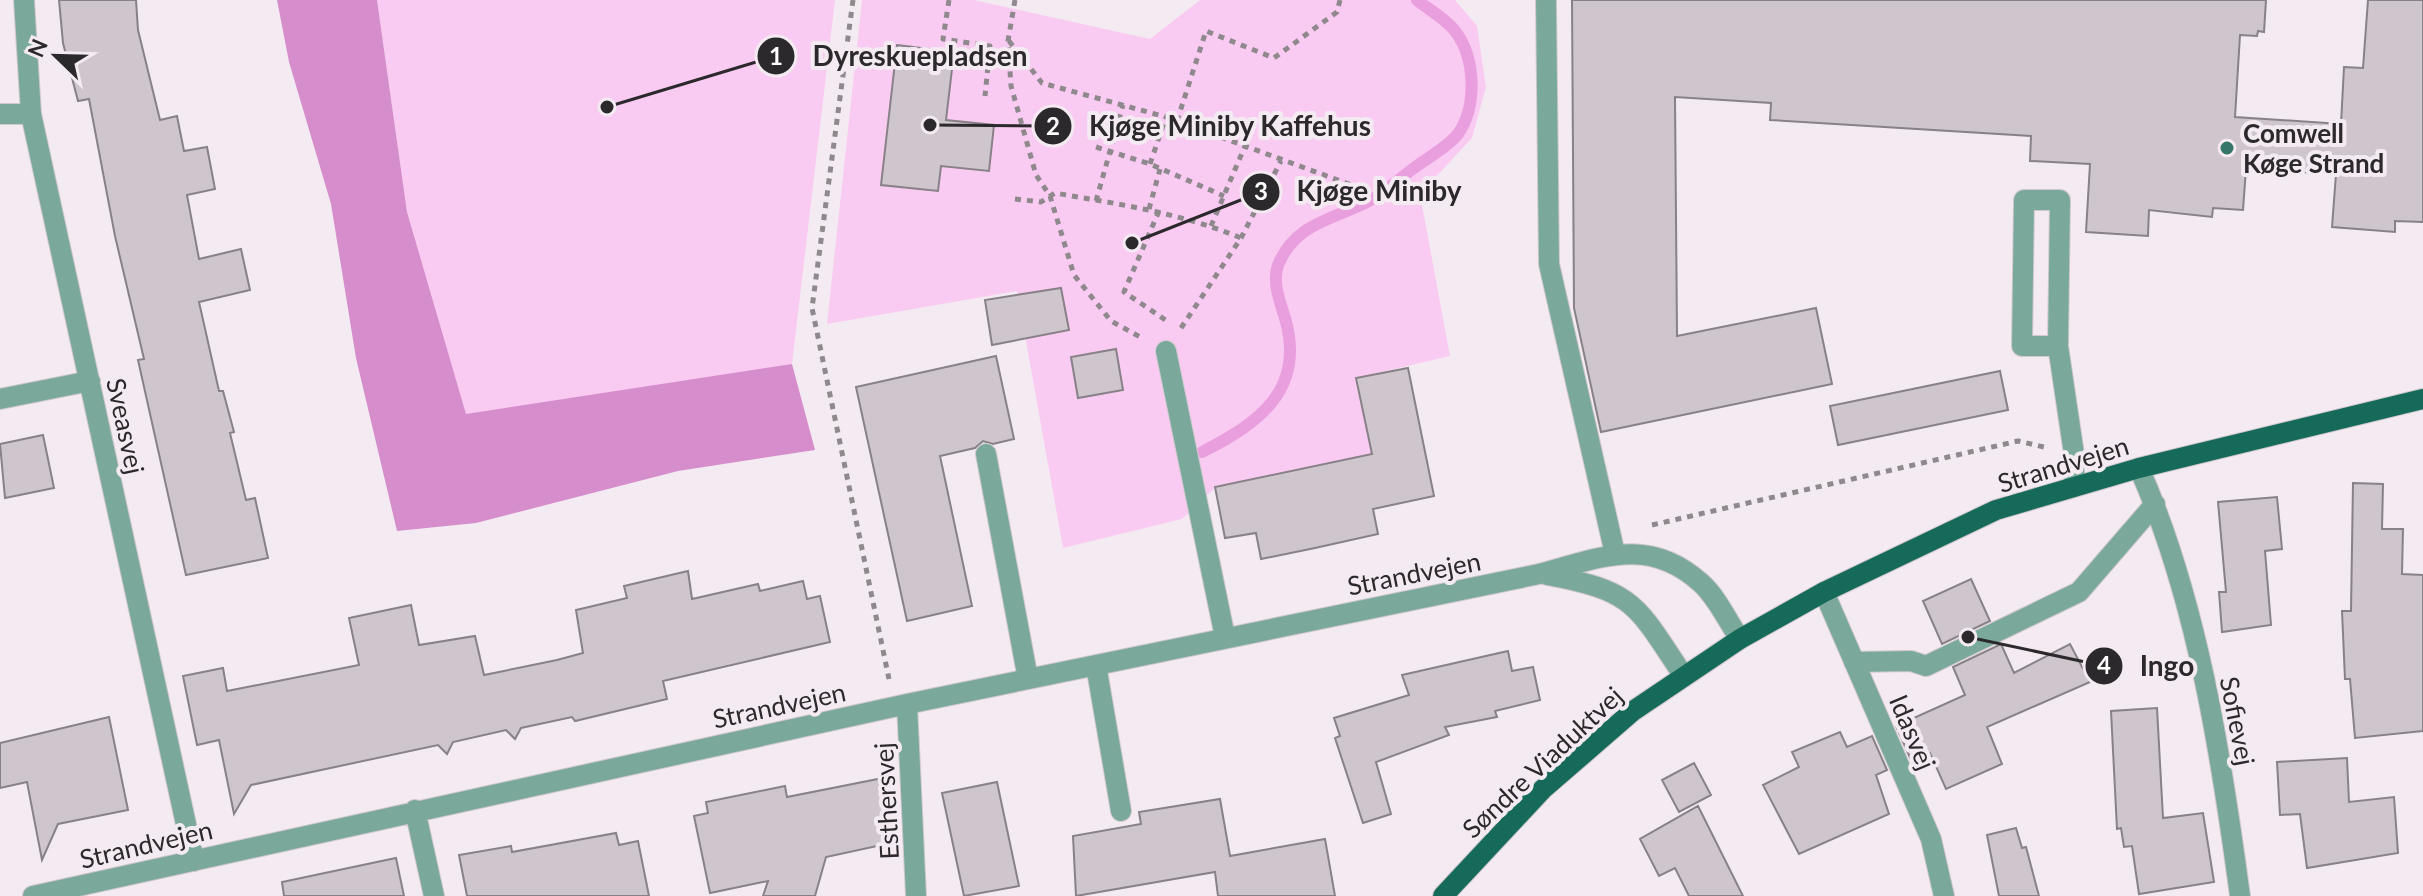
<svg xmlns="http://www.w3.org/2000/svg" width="2423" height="896" font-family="Lato,sans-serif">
	<rect width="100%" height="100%" fill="#f4ebf2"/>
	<path fill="#facbf2" d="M 377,0 L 835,0 L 792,364 L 467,419 L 407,212 Z
		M 862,0 L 974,0 L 1150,39 L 1200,0 L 1455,0 L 1477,26 L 1486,87 L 1472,138 L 1420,194 L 1450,356 L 1356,378 L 1372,455 L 1216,487 L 1182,519 L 1063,548 L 1017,291 L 827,324 Z"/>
	<path fill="#d68dcb" d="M 277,0 L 377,0 L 407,212 L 466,414 L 792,364 L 815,450 L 678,471 L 476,523 L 397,531 L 356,358 L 331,204 L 289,62 Z"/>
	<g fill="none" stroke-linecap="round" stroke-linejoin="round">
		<path stroke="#e99fdd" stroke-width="12" d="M 1202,452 C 1259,423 1306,390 1285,318 C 1280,302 1272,282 1278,265 C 1295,224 1331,220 1365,203 C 1382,195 1399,179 1414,168 C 1427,158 1448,147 1458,134 C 1477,107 1476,58 1455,31 C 1446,19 1428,9 1417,0"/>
	</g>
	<path fill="#cfc6cd" stroke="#888187" stroke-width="2" d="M 59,0 L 136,0 L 138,30 L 160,120 L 177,116 L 184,151 L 207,147 L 215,189 L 187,195 L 199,259 L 241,249 L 250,290 L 199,302 L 219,391 L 223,391 L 234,432 L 230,433 L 246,500 L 255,498 L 268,558 L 186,575 L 138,360 L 144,359 L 115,236 L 89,99 L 78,101 L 63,43 Z
		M 1572,0 L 2266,0 L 2264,32 L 2258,31 L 2257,36 L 2240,35 L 2235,117 L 2341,124 L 2344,67 L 2363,68 L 2368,0 L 2423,0 L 2423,222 L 2395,221 L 2395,232 L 2332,227 L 2336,174 L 2246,169 L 2243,210 L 2213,208 L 2212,217 L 2149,210 L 2148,236 L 2086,232 L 2090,164 L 2030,161 L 2031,136 L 1770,120 L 1771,103 L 1675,97 L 1677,336 L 1816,308 L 1832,384 L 1601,432 L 1574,308 Z
		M 897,45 L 954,52 L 946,120 L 994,125 L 989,171 L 941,166 L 938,191 L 881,185 Z
		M 1061,288 L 1069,330 L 992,345 L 985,300 Z
		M 1116,349 L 1123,390 L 1078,398 L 1071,357 Z
		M 996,356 L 1014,439 L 993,444 L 983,441 L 975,448 L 940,456 L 972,606 L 907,621 L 856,387 Z
		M 1408,368 L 1434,496 L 1373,509 L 1378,534 L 1315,548 L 1261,559 L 1256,533 L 1225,538 L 1215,487 L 1372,454 L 1356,378 Z
		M 2000,371 L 2008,410 L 1838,445 L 1830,406 Z
		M 43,435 L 54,488 L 5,498 L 0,444 Z
		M 2353,483 L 2383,484 L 2382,529 L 2403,529 L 2402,574 L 2423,575 L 2423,731 L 2355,738 L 2350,679 L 2345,679 L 2342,611 L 2351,611 Z
		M 2277,497 L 2282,549 L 2265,551 L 2271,625 L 2222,632 L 2219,592 L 2226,592 L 2218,502 Z
		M 688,571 L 692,599 L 758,584 L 760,591 L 803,581 L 807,599 L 820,596 L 830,642 L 663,681 L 667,699 L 575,721 L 572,717 L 521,728 L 515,739 L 506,730 L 453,742 L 447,754 L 438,745 L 251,785 L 234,814 L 219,740 L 197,745 L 183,676 L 223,668 L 227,691 L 359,665 L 349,618 L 411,605 L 419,645 L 475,636 L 484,675 L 557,660 L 583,653 L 576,610 L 627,598 L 624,586 Z
		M 1971,579 L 1990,621 L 1942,644 L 1923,601 Z
		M 2001,644 L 2014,673 L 2070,644 L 2090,682 L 1987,727 L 2002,764 L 1946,789 L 1930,753 L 1911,760 L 1896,726 L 1965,695 L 1953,667 Z
		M 1508,651 L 1512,671 L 1533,667 L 1540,700 L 1495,711 L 1497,717 L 1445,727 L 1449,735 L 1376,762 L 1391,814 L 1363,823 L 1335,738 L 1340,736 L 1334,718 L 1409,695 L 1402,675 Z
		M 2157,708 L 2163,818 L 2203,813 L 2214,882 L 2139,894 L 2132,846 L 2124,847 L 2121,828 L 2117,829 L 2111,711 Z
		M 109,717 L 128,810 L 58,824 L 42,860 L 27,782 L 0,788 L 0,743 Z
		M 1840,732 L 1847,747 L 1872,736 L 1887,770 L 1876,775 L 1889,814 L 1799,854 L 1763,785 L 1799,767 L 1792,752 Z
		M 2347,758 L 2349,802 L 2394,797 L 2398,853 L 2307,868 L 2300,814 L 2280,815 L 2277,762 Z
		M 1694,763 L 1711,795 L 1679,812 L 1662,780 Z
		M 878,779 L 891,843 L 826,857 L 815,896 L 763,896 L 768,881 L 710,893 L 694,816 L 708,813 L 706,802 L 785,786 L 787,797 Z
		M 997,782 L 1019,886 L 964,896 L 942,793 Z
		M 1220,799 L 1230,856 L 1325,839 L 1335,896 L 1218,896 L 1215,872 L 1076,896 L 1073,836 L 1141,824 L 1139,812 Z
		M 1698,806 L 1743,896 L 1689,896 L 1675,868 L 1659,876 L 1640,839 Z
		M 2016,828 L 2022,848 L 2026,847 L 2039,896 L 1999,896 L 1987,835 Z
		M 616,833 L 619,845 L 638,841 L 649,896 L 467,896 L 459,855 L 511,846 L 512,852 Z
		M 396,858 L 404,896 L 284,896 L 282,882 Z"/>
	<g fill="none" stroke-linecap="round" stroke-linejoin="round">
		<defs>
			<path id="minor" d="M 24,0 L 31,114 L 194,861
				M 1546,0 L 1549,264 L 1615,554
				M 0,114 L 31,114
				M 2058,346 L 2022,346 L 2024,200 L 2060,200 L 2058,346 L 2074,454 L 2074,487
				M 1166,351 L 1225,637
				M 0,399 L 90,381
				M 986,454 L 1028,679
				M 2139,468 C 2197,599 2221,754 2240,896
				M 1547,575 C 1634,591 1636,604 1683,675
				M 1824,592 L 1931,839 L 1944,896
				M 1854,662 L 1911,661 L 1926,666 L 2079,592 L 2155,504
				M 1096,665 L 1121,811
				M 907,704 L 916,896
				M 415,810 L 434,896
				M 33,896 L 907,704 L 1539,574 C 1600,558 1648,535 1701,583 C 1717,597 1728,622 1740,639"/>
			<path id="major" d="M 1443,896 L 1543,789 L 1633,711 L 1740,639 L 1824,592 L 1996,510 L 2139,468 L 2423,399"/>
		</defs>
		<use href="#minor" stroke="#d0c8ce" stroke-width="22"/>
		<use href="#major" stroke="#d0c8ce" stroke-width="22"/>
		<path stroke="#8f898e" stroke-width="5" stroke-dasharray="6 6" stroke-linecap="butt" d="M 853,0 L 812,308 L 889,679
			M 949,0 L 943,39 L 990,46 L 985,96
			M 1015,0 L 1008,41 L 1011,86 L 1036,175 L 1050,196 L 1074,275 L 1111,321 L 1142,338
			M 1009,41 L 1042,83 L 1166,117 L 1365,190
			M 1177,121 L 1206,31 L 1274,58 L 1337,12 L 1340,0
			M 1096,147 L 1150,164 L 1224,196
			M 1150,164 L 1166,117
			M 1015,199 L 1041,202 L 1055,193 C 1118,204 1181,213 1241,238
			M 1096,201 L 1123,105
			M 1149,209 L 1160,169
			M 1159,211 L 1124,292 L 1167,321
			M 1211,226 L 1245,146
			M 1181,328 L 1241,238 L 1281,161
			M 1652,525 L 2018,441 L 2044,447"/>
		<use href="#minor" stroke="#7aa99c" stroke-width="20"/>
		<use href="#major" stroke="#166a5a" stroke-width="20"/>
	</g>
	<circle fill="#347768" stroke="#f4ebf2" stroke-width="3" cx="2227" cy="148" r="8"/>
	<g text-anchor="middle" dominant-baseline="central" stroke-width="8" stroke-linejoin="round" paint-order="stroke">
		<g font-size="26" font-weight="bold" fill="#2c292c" stroke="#f4ebf2" text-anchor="start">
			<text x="2243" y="133">Comwell<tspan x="2243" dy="30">Køge Strand</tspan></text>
		</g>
		<g font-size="26" fill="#2c292c" stroke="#f4ebf2">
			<text transform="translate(126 426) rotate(78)">Sveasvej</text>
			<text transform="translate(2063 464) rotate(-17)">Strandvejen</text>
			<text transform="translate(1414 573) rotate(-11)">Strandvejen</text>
			<text transform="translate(779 705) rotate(-12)">Strandvejen</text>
			<text transform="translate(2238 721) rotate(79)">Sofievej</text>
			<text transform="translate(1913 732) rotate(67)">Idasvej</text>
			<text transform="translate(1542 762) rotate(-43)">Søndre Viaduktvej</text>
			<text transform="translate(886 801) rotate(-93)">Esthersvej</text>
			<text transform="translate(146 844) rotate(-13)">Strandvejen</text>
		</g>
	</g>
	<path fill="none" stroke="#2c292c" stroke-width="3" d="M607 107L776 56M930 125L1053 126M1132 243L1261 192M1968 637L2104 666"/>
	<g fill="#2c292c" stroke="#f4ebf2" stroke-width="3">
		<circle cx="607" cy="107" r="8"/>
		<circle cx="930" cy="125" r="8"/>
		<circle cx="1132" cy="243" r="8"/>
		<circle cx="1968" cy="637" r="8"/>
		<circle cx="776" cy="56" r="20"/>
		<circle cx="1053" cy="126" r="20"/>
		<circle cx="1261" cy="192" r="20"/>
		<circle cx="2104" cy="666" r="20"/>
	</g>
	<g font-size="24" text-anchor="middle" font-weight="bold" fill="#fff">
		<text x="776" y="65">1</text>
		<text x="1053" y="135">2</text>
		<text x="1261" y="200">3</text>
		<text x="2104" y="674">4</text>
	</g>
	<g font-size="28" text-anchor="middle" font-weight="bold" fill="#2c292c" stroke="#f4ebf2" stroke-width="8" stroke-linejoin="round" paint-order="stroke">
		<text x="920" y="66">Dyreskuepladsen</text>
		<text x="1230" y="136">Kjøge Miniby Kaffehus</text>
		<text x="1379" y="201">Kjøge Miniby</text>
		<text x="2167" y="676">Ingo</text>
	</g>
	<g transform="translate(56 56) rotate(293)" stroke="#f4ebf2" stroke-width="6" paint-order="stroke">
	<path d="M0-6L14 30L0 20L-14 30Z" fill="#2c292c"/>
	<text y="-12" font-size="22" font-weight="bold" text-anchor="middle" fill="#2c292c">N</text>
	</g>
</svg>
